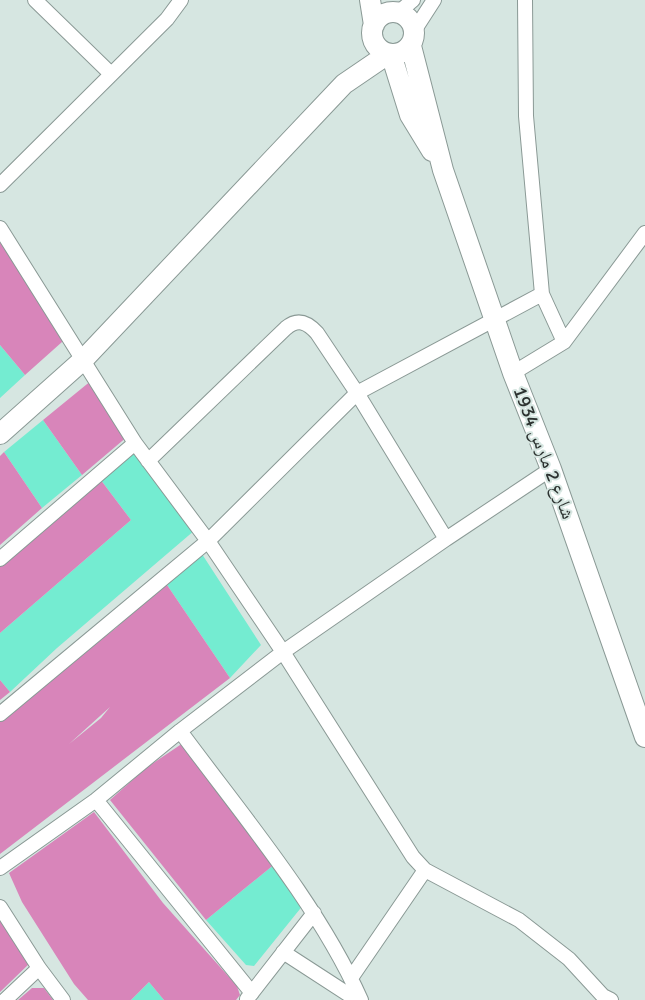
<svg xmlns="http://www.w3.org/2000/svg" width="645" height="1000" font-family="Signika,'Noto Naskh Arabic',sans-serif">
	<rect width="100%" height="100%" fill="#d6e6e1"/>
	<path fill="#74ecd1" d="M 0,345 L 25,375 L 0,398 Z
		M 43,420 L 82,475 L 42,508 L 4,452 Z
		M 132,453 L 138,453 L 195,530 L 57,648 L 10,692 L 0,680 L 0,633 L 131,520 L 100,479 Z
		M 200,551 L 261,645 L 230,678 L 165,582 Z
		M 276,863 L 304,904 L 254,966 L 246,965 L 206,920 Z
		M 149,982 L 164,1000 L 131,1000 Z"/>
	<path fill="#d885ba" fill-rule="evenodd" d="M 0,236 L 63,335 L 62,342 L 25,375 L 0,345 Z
		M 92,380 L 128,436 L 82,475 L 43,420 Z
		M 4,452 L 42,508 L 0,545 L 0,456 Z
		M 100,479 L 131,520 L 0,633 L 0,566 Z
		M 165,582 L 230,678 L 0,854 L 0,722 L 66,666 L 116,628 ZM 110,707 L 101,718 L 69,744 Z
		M 0,680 L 10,692 L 0,700 Z
		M 186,741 L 276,863 L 206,920 L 110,800 L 146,768 Z
		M 94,812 L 163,903 L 237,986 L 240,995 L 236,1000 L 164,1000 L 149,982 L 131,1000 L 88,1000 L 74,984 L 22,902 L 9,873 Z
		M 0,918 L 31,962 L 0,992 Z
		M 32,988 L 44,988 L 53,1000 L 18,1000 Z"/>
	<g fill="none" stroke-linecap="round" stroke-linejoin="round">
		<defs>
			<path id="street" d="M 35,0 L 111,74
				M 525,0 L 526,116 L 542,294 L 564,342
				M 398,13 L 413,0
				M 414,31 L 434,0
				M 0,185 L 167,19 L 181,0
				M 0,228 L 135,443 L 208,541 L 283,652 L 413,857 L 425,870 L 351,978
				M 513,373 L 564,342 L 645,233
				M 148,461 L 286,328 C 298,318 307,322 317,333 L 357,393 L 446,539 L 551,469
				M 0,559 L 135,443
				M 0,714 L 208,541 L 357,393 L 542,294
				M 180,731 C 242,815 318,904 361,1000
				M 96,800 L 252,993
				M 0,868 L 96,800 L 180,731 L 283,652 L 446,539
				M 425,870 L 519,920 L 569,959 L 603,996 L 611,1000
				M 0,907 L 39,968 L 63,1000
				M 283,952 L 357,1000
				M 247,999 L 314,913
				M 5,1000 L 39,968"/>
			<path id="secondary" d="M 370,0 L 374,25
				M372 33a21 21 0 1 1 42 0a21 21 0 1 1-42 0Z
				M 411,46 L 443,170 L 513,373 L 551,469 L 645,737
				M 391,54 L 410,115 L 432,151
				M 0,434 L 83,360 L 344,84 L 388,54"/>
		</defs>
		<use href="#street" stroke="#8a9995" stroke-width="16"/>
		<use href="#secondary" stroke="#8a9995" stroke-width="22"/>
		<use href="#street" stroke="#fff" stroke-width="14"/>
		<use href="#secondary" stroke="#fff" stroke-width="20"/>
	</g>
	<g text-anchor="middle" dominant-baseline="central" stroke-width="4" stroke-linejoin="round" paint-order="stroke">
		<g font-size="19" fill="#2c3230" stroke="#d6e6e1">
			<text transform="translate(544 453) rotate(69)">شارع 2 مارس 1934</text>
		</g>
	</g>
</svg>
